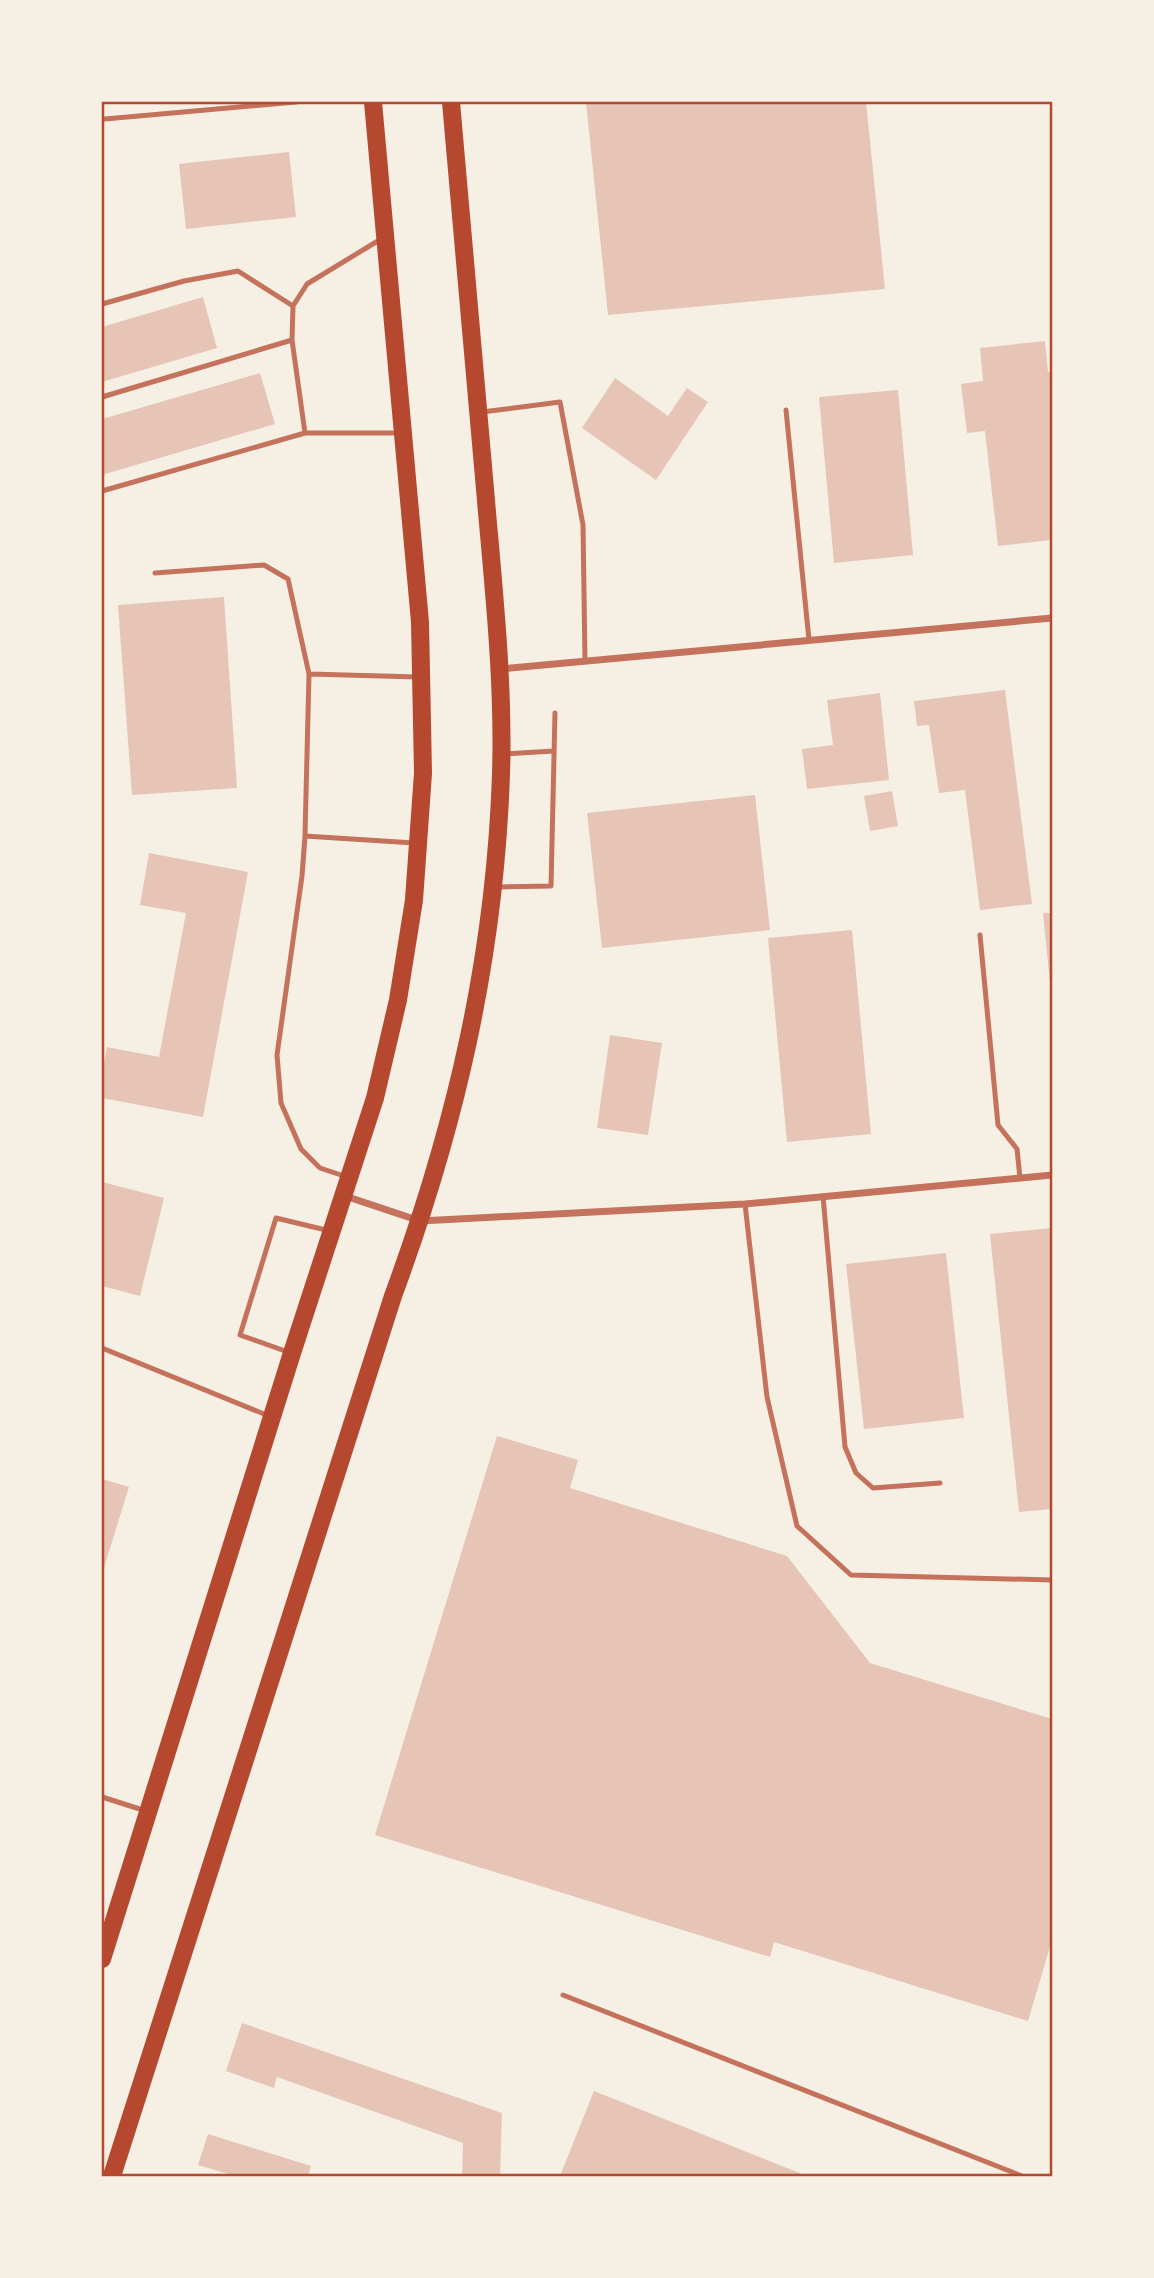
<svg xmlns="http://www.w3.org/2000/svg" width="1154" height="2278" font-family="Roboto,sans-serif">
	<rect width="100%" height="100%" fill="#f6efe4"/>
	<path fill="#e6c5b7" d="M 586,102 L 866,102 L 885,289 L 608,315 Z
		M 289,152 L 296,217 L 186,229 L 179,164 Z
		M 203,297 L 217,348 L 102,382 L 102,327 Z
		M 1045,341 L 1048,372 L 1052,371 L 1052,540 L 998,546 L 985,431 L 967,433 L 961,384 L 983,381 L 980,348 Z
		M 260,373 L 275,424 L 102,475 L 102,419 Z
		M 615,378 L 668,416 L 687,388 L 708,402 L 656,480 L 582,428 Z
		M 898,390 L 913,555 L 834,563 L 819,397 Z
		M 224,597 L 237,788 L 132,795 L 118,605 Z
		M 1005,690 L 1032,904 L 980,910 L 965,790 L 939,793 L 929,725 L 917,726 L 914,701 Z
		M 880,693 L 889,780 L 807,789 L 802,749 L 833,745 L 827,700 Z
		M 892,791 L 898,826 L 870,831 L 864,796 Z
		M 755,795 L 770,930 L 602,948 L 587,813 Z
		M 149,853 L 248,872 L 203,1117 L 102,1098 L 102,1075 L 107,1047 L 159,1057 L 186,913 L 140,905 Z
		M 1043,913 L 1052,913 L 1052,993 L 1051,993 Z
		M 852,930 L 871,1134 L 787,1142 L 768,938 Z
		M 610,1035 L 662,1043 L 648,1135 L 597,1128 Z
		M 102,1182 L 164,1198 L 140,1296 L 102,1286 Z
		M 1052,1228 L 1052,1509 L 1019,1512 L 990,1234 Z
		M 946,1253 L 964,1418 L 864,1429 L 846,1264 Z
		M 497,1436 L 578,1460 L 570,1488 L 787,1556 L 870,1663 L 1052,1719 L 1052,1940 L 1028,2021 L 774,1942 L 770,1957 L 375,1835 Z
		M 102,1479 L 129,1487 L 102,1574 Z
		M 242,2023 L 502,2113 L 500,2176 L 462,2176 L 463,2143 L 277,2077 L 274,2088 L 226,2071 Z
		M 594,2091 L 807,2176 L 560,2176 Z
		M 208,2134 L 311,2166 L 308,2176 L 235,2176 L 198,2165 Z"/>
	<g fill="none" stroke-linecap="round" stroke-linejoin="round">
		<path stroke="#c5725c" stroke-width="5" d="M 105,119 L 296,102
			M 102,304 L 184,281 L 238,271 L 293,306
			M 102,397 L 292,340
			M 786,410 L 809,640
			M 482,412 L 560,402 L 583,525 L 585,661
			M 305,433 L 292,340 L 293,306 L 307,284 L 381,239
			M 102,491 L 305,433 L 400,433
			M 155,573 L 264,565 L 288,579 L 309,674 L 305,836
			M 309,674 L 418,677
			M 505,754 L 554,751
			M 496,887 L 551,886 L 555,713
			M 980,935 L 998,1125 L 1017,1149 L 1020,1178
			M 347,1177 L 320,1168 L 301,1149 L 281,1103 L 277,1055 L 302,876 L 305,836 L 414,843
			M 823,1196 L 845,1447 L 856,1473 L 873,1488 L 940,1483
			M 745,1204 L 767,1397 L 797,1526 L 851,1575 L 1052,1580
			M 102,1348 L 269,1416
			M 288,1352 L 240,1335 L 276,1218 L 330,1231
			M 102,1797 L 146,1811
			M 563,1995 L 1022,2176"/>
		<path stroke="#c5725c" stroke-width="7" d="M 501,669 L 1052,618
			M 345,1196 L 420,1221 L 745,1204 L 1052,1175"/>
		<path stroke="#b5482f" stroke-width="18" d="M 102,1959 L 292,1353 L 375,1098 L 398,1000 L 414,900 L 423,773 L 420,622 L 373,102
			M 112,2176 L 393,1296 C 456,1125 495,957 501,774 C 504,679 493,584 485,489 C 474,360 463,231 451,102"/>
	</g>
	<rect width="1154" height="2278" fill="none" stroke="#f6efe4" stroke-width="206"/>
	<rect x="103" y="103" width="948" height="2072" fill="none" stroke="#b5482f" stroke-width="2.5"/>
</svg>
